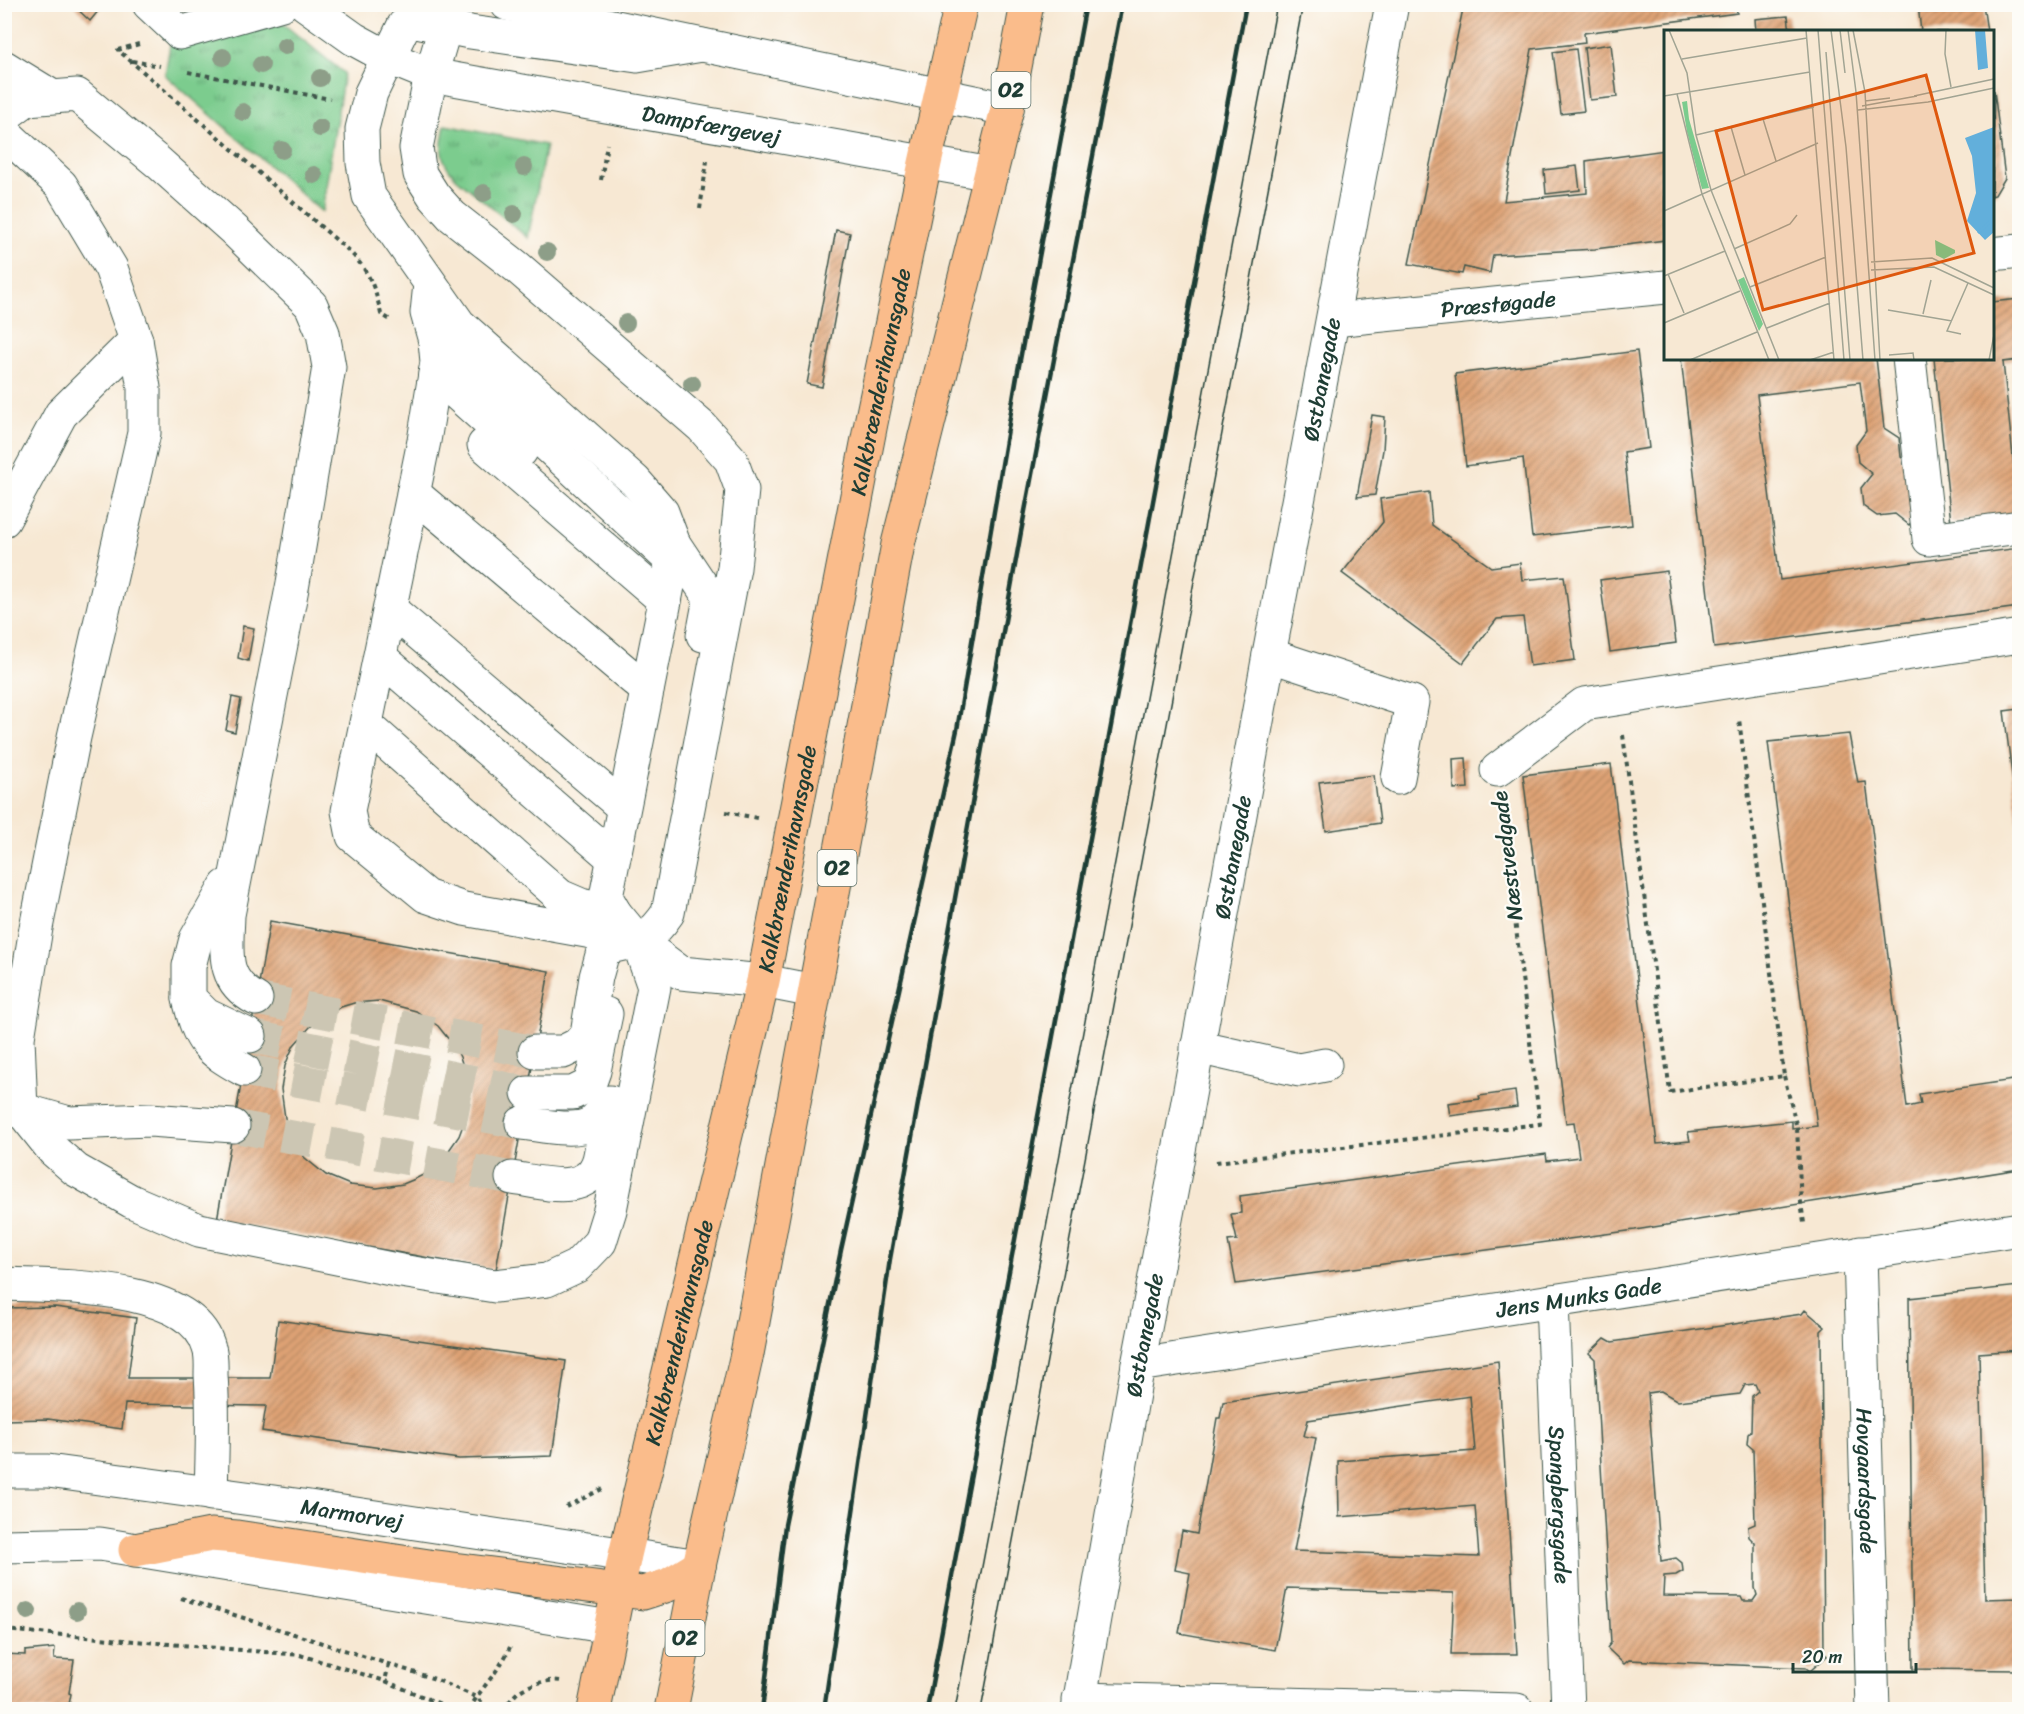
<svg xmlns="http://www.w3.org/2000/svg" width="2024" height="1714" font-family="Sriracha,sans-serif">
	<defs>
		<pattern id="grass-tufts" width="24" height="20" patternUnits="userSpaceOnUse" patternTransform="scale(1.5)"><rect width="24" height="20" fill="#7bcc8e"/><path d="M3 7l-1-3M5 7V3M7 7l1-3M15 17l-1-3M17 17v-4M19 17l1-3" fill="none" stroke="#64a775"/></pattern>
		<pattern id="building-hatch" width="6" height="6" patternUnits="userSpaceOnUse" patternTransform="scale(1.5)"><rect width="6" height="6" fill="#dea274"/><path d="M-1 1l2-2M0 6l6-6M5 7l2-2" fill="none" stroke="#b38560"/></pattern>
	</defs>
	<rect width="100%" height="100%" fill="#fdfcf7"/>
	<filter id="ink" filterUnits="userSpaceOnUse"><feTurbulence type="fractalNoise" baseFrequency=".0167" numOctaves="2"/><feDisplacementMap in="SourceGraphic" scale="12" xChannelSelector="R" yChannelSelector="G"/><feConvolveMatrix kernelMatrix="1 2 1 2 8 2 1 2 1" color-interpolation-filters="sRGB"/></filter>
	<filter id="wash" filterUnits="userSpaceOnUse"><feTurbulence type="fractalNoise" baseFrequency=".008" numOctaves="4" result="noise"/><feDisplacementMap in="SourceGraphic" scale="24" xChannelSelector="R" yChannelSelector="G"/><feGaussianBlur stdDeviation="1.35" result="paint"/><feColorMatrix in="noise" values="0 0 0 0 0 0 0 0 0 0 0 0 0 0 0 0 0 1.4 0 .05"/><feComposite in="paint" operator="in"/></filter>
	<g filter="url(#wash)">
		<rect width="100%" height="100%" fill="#f7e8d3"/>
		<path fill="url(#grass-tufts)" stroke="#4d8461" stroke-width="1.5" d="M 281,22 L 344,73 L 322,212 L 165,75 L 170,45 Z
			M 445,125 L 546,145 L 528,238 L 455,177 C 438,158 440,148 445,125 Z"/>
		<g id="blocks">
			<path fill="url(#building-hatch)" fill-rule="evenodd" d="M 72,4 L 104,4 L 90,21 Z
				M 1464,4 L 1736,4 L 1737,13 L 1584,33 L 1585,43 L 1532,49 L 1504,201 L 1587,193 L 1586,161 L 1665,150 L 1665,240 L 1595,249 L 1493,255 L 1490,273 L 1464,267 L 1462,274 L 1409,264 Z
				M 1918,4 L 1983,4 L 1987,32 L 1921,32 Z
				M 1788,16 L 1790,32 L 1756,32 L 1755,19 Z
				M 1611,44 L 1617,97 L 1590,100 L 1584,48 Z
				M 1576,49 L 1584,111 L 1561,114 L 1553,52 Z
				M 1994,90 L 2005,178 L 1995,195 L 1992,196 Z
				M 1577,166 L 1580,190 L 1546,194 L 1544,170 Z
				M 836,230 L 850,233 L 822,387 L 807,384 Z
				M 2019,299 L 2019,360 L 2003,362 L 2019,514 L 1951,523 L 1934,358 L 1992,358 L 1992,302 Z
				M 1637,351 L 1649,448 L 1624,452 L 1632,525 L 1532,537 L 1523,458 L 1466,466 L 1455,374 Z
				M 1681,358 L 1876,358 L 1884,428 L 1899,438 L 1901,457 L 1915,468 L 1920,511 L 1909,525 L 1895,514 L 1877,516 L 1863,506 L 1861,488 L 1872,474 L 1858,462 L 1856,445 L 1866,431 L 1860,382 L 1757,395 L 1780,580 L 2019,548 L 2019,607 L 1714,648 Z
				M 1372,415 L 1385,417 L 1383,450 L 1375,495 L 1357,497 Z
				M 1429,492 L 1432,525 L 1491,567 L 1520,563 L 1522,580 L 1564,576 L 1575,660 L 1530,666 L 1523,617 L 1497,619 L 1463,663 L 1342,573 L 1383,522 L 1380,499 Z
				M 1667,571 L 1676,643 L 1610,652 L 1600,580 Z
				M 243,626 L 254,628 L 248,661 L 238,658 Z
				M 232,697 L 241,699 L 235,732 L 226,730 Z
				M 2019,709 L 2019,823 L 2018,823 L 2004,711 Z
				M 1849,734 L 1858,783 L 1866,782 L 1907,1107 L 1921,1104 L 1919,1094 L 2019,1079 L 2019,1169 L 1635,1230 L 1236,1284 L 1228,1241 L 1237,1240 L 1231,1214 L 1241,1213 L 1240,1196 L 1546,1154 L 1547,1161 L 1579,1157 L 1574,1122 L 1566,1123 L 1523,775 L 1611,764 L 1657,1144 L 1690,1141 L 1688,1132 L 1792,1121 L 1792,1129 L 1817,1126 L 1768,742 Z
				M 1466,758 L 1468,788 L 1454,789 L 1453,759 Z
				M 1374,775 L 1380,823 L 1326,831 L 1319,782 Z
				M 270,921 L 549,971 L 496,1270 L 217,1220 ZM 379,1001 L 416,1011 L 438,1026 L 454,1046 L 460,1057 L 468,1081 L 468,1092 L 463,1125 L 459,1136 L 445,1156 L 427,1173 L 415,1179 L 403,1184 L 377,1188 L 350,1185 L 326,1175 L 305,1158 L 297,1148 L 286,1125 L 281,1089 L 285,1066 L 289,1056 L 294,1045 L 310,1027 L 341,1007 L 354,1003 Z
				M 1515,1091 L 1517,1107 L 1450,1116 L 1448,1103 L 1480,1099 L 1479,1096 Z
				M 2019,1286 L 2019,1350 L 1979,1353 L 1985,1599 L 2019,1598 L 2019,1670 L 1913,1669 L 1909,1298 Z
				M 55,1307 L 136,1318 L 128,1378 L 270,1378 L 278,1320 L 566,1361 L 552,1456 L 459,1459 L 262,1431 L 266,1406 L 125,1404 L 122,1429 L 48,1419 L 4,1420 L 4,1308 Z
				M 1805,1310 L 1825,1327 L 1821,1331 L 1824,1652 L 1827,1656 L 1810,1671 L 1806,1668 L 1629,1660 L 1624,1664 L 1607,1648 L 1611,1643 L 1595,1359 L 1589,1353 L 1605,1338 L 1612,1342 L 1802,1314 ZM 1755,1384 L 1758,1391 L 1752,1396 L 1751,1431 L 1748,1434 L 1747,1444 L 1753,1449 L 1755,1524 L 1748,1527 L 1749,1537 L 1755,1543 L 1755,1588 L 1757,1595 L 1753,1601 L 1743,1601 L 1741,1597 L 1663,1596 L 1664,1576 L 1676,1575 L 1683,1571 L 1682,1563 L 1676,1558 L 1661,1561 L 1648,1393 L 1661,1391 L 1678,1401 L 1740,1394 L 1745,1385 Z
				M 1498,1361 L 1517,1654 L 1451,1654 L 1454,1593 L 1287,1588 L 1275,1650 L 1179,1633 L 1190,1573 L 1175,1570 L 1182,1531 L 1197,1534 L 1217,1418 L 1220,1418 L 1223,1402 ZM 1470,1396 L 1475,1451 L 1338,1461 L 1339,1517 L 1475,1506 L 1479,1557 L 1294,1551 L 1316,1438 L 1304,1436 L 1308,1420 Z
				M 55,1648 L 54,1659 L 74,1660 L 69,1693 L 71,1694 L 68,1710 L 4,1710 L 4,1654 L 25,1655 L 25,1651 Z"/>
		</g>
	</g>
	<g filter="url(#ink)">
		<use href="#blocks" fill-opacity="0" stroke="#3f574c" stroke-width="1.5"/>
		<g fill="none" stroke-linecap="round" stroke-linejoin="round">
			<path stroke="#ccc6b3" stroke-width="33" stroke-dasharray="33 16" stroke-linecap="butt" d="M 256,999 L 535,1052
				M 250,1036 L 528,1093
				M 244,1070 L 522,1123
				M 233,1126 L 512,1178"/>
			<defs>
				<g id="minor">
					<path d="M 149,4 L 180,33 L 282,4"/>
					<path id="s1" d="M 305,4 L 354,39 L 389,58 L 431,75 L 991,174"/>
					<path d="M 452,4 L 431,75 L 416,148 L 420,174 L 434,196 L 452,216 L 517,267 L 702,427 L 731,460 L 742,490 L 734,568 L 668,913 C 648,943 637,941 604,948 L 596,977 L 587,1034 L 577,1045 L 563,1052 L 535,1052"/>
					<path d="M 507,4 L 1007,109"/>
					<path d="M 702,45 L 637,56 L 470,32 L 412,20 L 404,25 L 371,93 L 362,129 L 363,163 L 369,196 L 459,324 L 635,481 L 662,512 L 674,544 L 669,581 L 606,897 L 615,913 L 638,941 L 681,973 L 763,981 L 814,991"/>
					<path d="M 4,67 L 53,97"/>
					<path d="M 4,116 L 27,99 L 77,95 L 159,163 L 234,230 L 311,305 L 323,333 L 329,367 L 293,583 L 228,915 C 227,951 220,980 256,999"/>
					<path d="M 4,132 L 61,185 L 111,268 L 136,340 L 144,388 L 144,433 L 74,737 L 36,928 L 18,1038 L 21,1110 L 53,1150 L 76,1170 L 131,1201 L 199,1230 L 401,1271 L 495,1286 L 547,1280 L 577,1266 L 600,1242 L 610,1210 L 654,987 L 638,941"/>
					<path d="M 1992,254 L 2020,251"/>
					<path d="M 430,284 L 427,313 L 435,341 L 437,362 L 424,441 L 348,811 L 353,836 L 426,896 L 464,909 L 631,939"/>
					<path id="s2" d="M 1333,320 L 1666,287"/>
					<path d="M 435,341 L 673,562"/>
					<path d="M 1909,358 L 1929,539 L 2020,527"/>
					<path d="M 435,374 L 521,451"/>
					<path d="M 484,445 L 665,601"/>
					<path d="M 413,493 L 647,690"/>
					<path d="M 4,520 L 61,414 L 136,340"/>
					<path d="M 674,544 L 710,598 L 703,635"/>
					<path d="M 390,609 L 623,807"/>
					<path d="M 1269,655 L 1412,702 L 1398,778"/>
					<path d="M 380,657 L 613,858"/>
					<path d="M 366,725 L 560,896 L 581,905 L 615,913"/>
					<path d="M 1497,770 L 1584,704 L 2020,636"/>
					<path d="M 226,886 L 196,939 L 189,966 L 189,998 L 206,1015 L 250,1036"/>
					<path d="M 189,999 C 200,1042 205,1048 244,1070"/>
					<path d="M 1197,1047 L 1299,1070 L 1325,1065"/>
					<path d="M 528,1093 L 573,1093 L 589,1085 L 594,1071 L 606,1014"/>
					<path d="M 16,1108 L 69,1123 L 150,1120 L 233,1126"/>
					<path d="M 522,1123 C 540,1125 574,1133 590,1124 C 597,1119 604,1109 610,1102"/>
					<path d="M 512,1178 C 542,1182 587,1198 599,1160 C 602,1148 603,1135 606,1122"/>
					<path id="s3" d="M 1860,1253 L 1873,1710"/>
					<path d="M 4,1284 C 58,1286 193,1284 209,1348 C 212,1356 211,1367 211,1375 C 214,1415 212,1454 211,1494"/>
					<path id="s4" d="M 1552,1301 L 1568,1710"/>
					<path id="s5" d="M 1138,1365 L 2020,1229"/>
					<path id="s6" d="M 4,1471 L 48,1471 L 303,1506 L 699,1566"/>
					<path d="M 4,1546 L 100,1544 L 610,1627"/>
					<path d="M 1079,1699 L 1517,1710"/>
					<path id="s7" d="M 1078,1710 L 1138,1365 L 1176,1167 L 1269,655 L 1392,4"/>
				</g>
				<g id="major">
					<path d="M 135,1550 L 211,1535 L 237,1537 L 429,1566 L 643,1593 L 668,1585 L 699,1566"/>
					<path id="s8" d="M 594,1710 L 625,1555 L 763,981 L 871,423 L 925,163 L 961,4"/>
					<path d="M 671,1710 L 699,1566 L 747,1354 L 898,544 L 1007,109 L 1027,4"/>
				</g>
			</defs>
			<use href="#minor" stroke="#3f574c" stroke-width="35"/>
			<use href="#major" stroke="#3f574c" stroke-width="35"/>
			<path stroke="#3f574c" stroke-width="4" stroke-dasharray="4.5 4.5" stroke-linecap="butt" d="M 139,44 L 118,50 L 349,251 C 369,271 375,287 381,314 L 389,319
				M 132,61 L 160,66
				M 188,72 L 330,99
				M 601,180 L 607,144
				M 700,209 L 707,161
				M 1623,735 L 1670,1092 L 1784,1076 L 1739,719
				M 726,812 L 757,818
				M 1784,1076 L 1797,1128 L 1801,1203 L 1804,1223
				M 1216,1162 L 1540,1124 L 1501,806
				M 566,1507 L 602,1489
				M 181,1598 L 435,1679 L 476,1697 L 490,1710
				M 4,1630 L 300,1655 L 385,1681
				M 389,1664 L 385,1681 L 455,1710
				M 710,1707 L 721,1710
				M 469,1710 C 481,1687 500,1671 510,1647
				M 503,1710 C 507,1705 511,1699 516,1694 C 526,1685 547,1679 561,1681"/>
			<use href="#minor" stroke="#fff" stroke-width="33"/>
			<use href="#major" stroke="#fabc8b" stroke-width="33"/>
			<path stroke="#1f3d34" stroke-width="1.5" d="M 955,1710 L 1277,4
				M 981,1710 L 1303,4"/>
			<path stroke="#1f3d34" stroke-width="4.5" d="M 762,1710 L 785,1525 L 841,1250 L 957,730 L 1017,376 L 1086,4
				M 824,1710 L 890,1259 L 1021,532 L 1122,4
				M 927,1710 L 1246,4"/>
		</g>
		<g fill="#8d9e88">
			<circle cx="285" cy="46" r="9"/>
			<circle cx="223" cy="57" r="9"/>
			<circle cx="261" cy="65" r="9"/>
			<circle cx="320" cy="78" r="9"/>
			<circle cx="243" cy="112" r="9"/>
			<circle cx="320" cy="128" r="9"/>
			<circle cx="282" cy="150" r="9"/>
			<circle cx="524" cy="167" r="9"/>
			<circle cx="314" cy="175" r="9"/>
			<circle cx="484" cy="193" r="9"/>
			<circle cx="514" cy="214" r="9"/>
			<circle cx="547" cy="252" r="9"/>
			<circle cx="626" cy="323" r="9"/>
			<circle cx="692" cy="384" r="9"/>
			<circle cx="28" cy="1611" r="9"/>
			<circle cx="77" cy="1611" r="9"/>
		</g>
	</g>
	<g text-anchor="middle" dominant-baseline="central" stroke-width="4.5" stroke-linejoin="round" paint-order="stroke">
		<g fill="#fdfcf7" stroke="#62766e" stroke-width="1.5">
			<rect x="991.5" y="72" width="39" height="36" rx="4.5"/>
			<rect x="817.5" y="850" width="39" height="36" rx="4.5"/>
			<rect x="665.5" y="1620" width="39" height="36" rx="4.5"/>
		</g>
		<g font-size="21" font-weight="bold" fill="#1f3d34">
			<text x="1011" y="90">O2</text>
			<text x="837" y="868">O2</text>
			<text x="685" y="1638">O2</text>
		</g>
		<g font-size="22" fill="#1f3d34" stroke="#fdfcf7">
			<text stroke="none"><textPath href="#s1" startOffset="430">Dampfærgevej</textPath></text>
			<text stroke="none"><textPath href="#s2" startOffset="166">Præstøgade</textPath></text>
			<text stroke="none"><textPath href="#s7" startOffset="1353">Østbanegade</textPath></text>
			<text stroke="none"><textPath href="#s8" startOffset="1359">Kalkbrænderihavnsgade</textPath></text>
			<text transform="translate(1507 856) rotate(-97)">Næstvedgade</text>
			<text stroke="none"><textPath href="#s7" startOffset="867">Østbanegade</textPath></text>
			<text stroke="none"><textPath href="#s8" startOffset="873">Kalkbrænderihavnsgade</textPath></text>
			<text stroke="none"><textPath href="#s5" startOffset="446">Jens Munks Gade</textPath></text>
			<text stroke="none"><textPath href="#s8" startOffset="387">Kalkbrænderihavnsgade</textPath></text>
			<text stroke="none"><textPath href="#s7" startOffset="381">Østbanegade</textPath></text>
			<text stroke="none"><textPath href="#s3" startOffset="228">Hovgaardsgade</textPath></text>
			<text stroke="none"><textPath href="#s4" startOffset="204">Spangbergsgade</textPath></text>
			<text stroke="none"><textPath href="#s6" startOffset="351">Marmorvej</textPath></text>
		</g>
	</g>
	<g transform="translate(1664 30)">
		<rect width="330" height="330" fill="#f7e8d3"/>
		<path d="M 23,71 L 25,89 L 45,158 L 38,159 L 23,102 L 18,72 ZM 271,210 L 291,220 L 291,223 L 280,229 L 272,225 ZM 80,247 L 99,294 L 95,301 L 74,250 Z" fill="#7bcc8e"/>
		<path d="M 311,0 L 321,0 L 324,38 L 314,40 ZM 330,97 L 330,202 L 321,210 L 303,191 L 312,163 L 308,126 L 301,108 Z" fill="#62afdb"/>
		<path fill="none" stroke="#62afdb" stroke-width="3" d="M 314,203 L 330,188"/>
		<path fill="none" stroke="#a1a493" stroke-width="1.5" d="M 5,0 L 23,43 L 32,105 L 47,160 L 115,330M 142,0 L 170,330M 154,0 L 180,330M 167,0 L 182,117 L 199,330M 176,0 L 181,43M 184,0 L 192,62 L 211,330M 189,0 L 201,62 L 216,330M 282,0 L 281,24 L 287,57M 162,22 L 186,330M 18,29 L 143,8M 13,64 L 38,164 L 105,330M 0,66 L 146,42M 250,66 L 330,49M 201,71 L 226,68M 198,76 L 253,66M 194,80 L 264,72 L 330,58M 99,89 L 112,131M 67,97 L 81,145M 32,105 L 150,77M 0,181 L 154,113M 70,219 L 126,194 L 133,185M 207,232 L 268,228 L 330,258M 207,240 L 270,237 L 330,265M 4,244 L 20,283M 0,246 L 61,221M 86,257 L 162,227M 224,280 L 288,291M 259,284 L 267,250M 0,293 L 76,261M 103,298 L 166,273M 297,304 L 283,301 L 304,253M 225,325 L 249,323 L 250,330M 26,330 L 93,302M 146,330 L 170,322M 325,330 L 330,305"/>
		<path fill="#de580e" fill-opacity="0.15" stroke="#de580e" stroke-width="3" d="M 262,45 L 310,223 L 99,280 L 52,101 Z"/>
		<rect width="330" height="330" fill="none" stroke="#1f3d34" stroke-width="3"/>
	</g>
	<rect width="2024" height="1714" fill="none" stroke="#fdfcf7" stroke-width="24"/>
	<path d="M1793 1663v9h123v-9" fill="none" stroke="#1f3d34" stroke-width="3"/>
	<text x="1802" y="1663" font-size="18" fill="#1f3d34" stroke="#fdfcf7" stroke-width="4.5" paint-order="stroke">20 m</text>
</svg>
